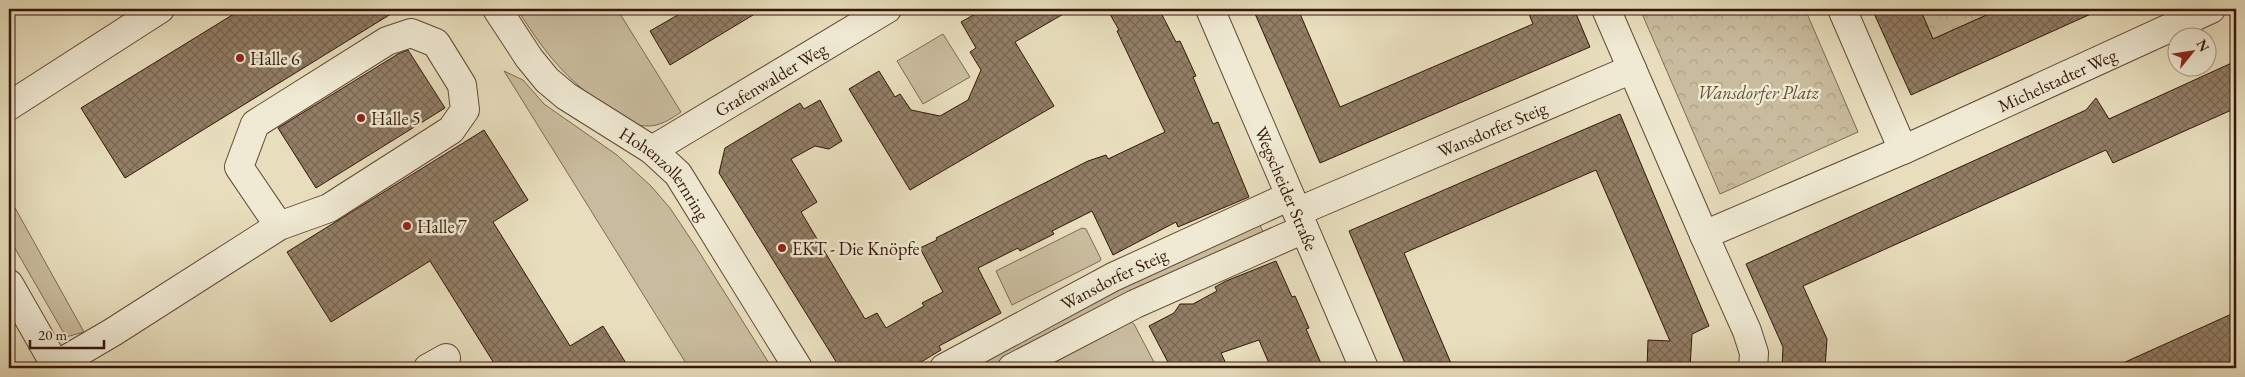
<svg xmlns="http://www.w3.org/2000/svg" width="2245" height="377" font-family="'EB Garamond',serif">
	<defs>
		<pattern id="park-crowns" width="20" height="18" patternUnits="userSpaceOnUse" patternTransform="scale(1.25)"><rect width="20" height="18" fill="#c9bc9e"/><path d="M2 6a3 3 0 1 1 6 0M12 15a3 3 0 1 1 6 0" fill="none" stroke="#ada187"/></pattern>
		<pattern id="building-cross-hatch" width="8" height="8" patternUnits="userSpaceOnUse" patternTransform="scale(1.25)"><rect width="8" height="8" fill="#927e66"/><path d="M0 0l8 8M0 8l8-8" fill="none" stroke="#786652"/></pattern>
	</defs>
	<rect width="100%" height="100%" fill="#e8debd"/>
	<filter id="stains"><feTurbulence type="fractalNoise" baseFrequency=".004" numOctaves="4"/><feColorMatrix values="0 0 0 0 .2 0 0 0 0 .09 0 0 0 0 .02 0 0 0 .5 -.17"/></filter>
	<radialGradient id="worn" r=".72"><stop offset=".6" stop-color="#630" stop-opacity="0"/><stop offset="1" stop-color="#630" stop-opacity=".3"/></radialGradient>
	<path fill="#c9bc9e" stroke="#7e6a53" d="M 517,9 L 617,9 L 681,112 C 671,119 659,127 646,126 C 632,126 620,116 609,109 C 565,79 545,53 517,9 Z
		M 943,34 L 970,77 L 923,104 L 897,61 Z
		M 504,71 L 523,80 L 544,104 L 617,155 L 651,186 L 670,208 L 696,247 L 772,368 L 689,368 Z
		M 9,197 L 84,332 L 66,337 L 9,238 Z
		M 1259,223 L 1265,236 L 1128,299 L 993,368 L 957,368 L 975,357 Z
		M 1082,228 L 1086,229 L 1101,259 L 1100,261 L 1012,305 L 996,271 Z
		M 1131,322 L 1134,324 L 1155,364 L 1154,368 L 1044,368 Z"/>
	<path fill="url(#park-crowns)" stroke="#7e6a53" d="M 1640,9 L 1805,9 L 1858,132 L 1720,194 Z
		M 1920,9 L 2000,9 L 1933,39 Z"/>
	<path fill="url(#building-cross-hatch)" stroke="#341708" d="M 242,9 L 399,9 L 125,178 L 81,108 Z
		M 688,9 L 763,9 L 670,65 L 650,31 Z
		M 984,9 L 1072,9 L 1015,42 L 1054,106 L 910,190 L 849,89 L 879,71 L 895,97 L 900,94 L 911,110 L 940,116 L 968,100 L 981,70 L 970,52 L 976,48 L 961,22 Z
		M 1107,9 L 1159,9 L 1176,42 L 1180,41 L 1196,76 L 1193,77 L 1213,124 L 1218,122 L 1249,197 L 1178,227 L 1176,222 L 1113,255 L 1092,211 L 1052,231 L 1054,234 L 1020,251 L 1018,248 L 978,268 L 1001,313 L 939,346 L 941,350 L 911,368 L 840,368 L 719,173 L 725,148 L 800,103 L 804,109 L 820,100 L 842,141 L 829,149 L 815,146 L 791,159 L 817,202 L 801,212 L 865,319 L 877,313 L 886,328 L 924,306 L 922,303 L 943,292 L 920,248 L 937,240 L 936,238 L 1088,161 L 1106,155 L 1108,159 L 1165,132 L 1117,31 L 1119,30 Z
		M 1253,9 L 1298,9 L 1340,107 L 1533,24 L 1527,9 L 1574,9 L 1590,47 L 1320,163 Z
		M 1872,9 L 1920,9 L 1933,39 L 2000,9 L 2102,9 L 1911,95 Z
		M 408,50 L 445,108 L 316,188 L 278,128 L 398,54 Z
		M 2236,61 L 2236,108 L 2113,163 L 2106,150 L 1803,286 L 1827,339 L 1825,368 L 1782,368 L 1783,347 L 1746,264 L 2086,110 L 2096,98 L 2109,119 Z
		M 1620,114 L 1709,326 L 1692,334 L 1690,368 L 1647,368 L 1648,340 L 1670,341 L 1596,170 L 1404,253 L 1453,368 L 1407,368 L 1349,231 Z
		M 484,130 L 528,200 L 493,222 L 570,346 L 603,326 L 629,368 L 497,368 L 430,261 L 331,322 L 287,252 Z
		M 1276,261 L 1292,297 L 1295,296 L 1309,328 L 1306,329 L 1323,368 L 1271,368 L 1259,340 L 1221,353 L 1228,368 L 1171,368 L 1149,326 L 1174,313 L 1180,304 L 1193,304 L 1217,291 L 1215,287 L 1226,281 Z
		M 2236,312 L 2236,359 L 2216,368 L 2112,368 Z"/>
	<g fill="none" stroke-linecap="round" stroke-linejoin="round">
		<defs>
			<g id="minor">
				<path id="s1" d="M 497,9 L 529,58 L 547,80 L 566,96 L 652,150 L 678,174 L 798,368"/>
				<path id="s2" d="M 1210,9 L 1364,368"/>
				<path id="s3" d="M 1606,9 L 1704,235 L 1903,150 L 2211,9"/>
				<path d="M 1842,9 L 1903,150"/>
				<path d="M 9,106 L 160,9"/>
				<path id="s4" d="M 652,150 L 887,9"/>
				<path id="s5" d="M 1297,212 L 1632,69"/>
				<path d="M 1704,235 L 1747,331 L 1754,353 L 1753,368"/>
				<path d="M 9,284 L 57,368"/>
				<path d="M 55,366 L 113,332 L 279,226 L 329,208 L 451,130 L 465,110 L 462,85 L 436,43 L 411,33 L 387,41 L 255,124 L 239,167 L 279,226"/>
				<path d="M 428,368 L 446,358"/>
				<path id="s6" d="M 944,368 L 1113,277 L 1290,196"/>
				<path d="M 1012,368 L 1135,304 L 1304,229"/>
			</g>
		</defs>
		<use href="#minor" stroke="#614935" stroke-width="30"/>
		<use href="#minor" stroke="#f0ead4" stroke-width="28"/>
	</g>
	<g fill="#8f2418" stroke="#f0ead4" stroke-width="2">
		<circle cx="240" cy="58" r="5"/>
		<circle cx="361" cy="118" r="5"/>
		<circle cx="407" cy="226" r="5"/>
		<circle cx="782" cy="248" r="5"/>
	</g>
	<g text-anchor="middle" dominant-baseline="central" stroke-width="5" stroke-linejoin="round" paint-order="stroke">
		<g font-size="18" fill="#341708" stroke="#f0ead4" text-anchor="start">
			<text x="250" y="58">Halle 6</text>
			<text x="371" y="118">Halle 5</text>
			<text x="417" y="226">Halle 7</text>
			<text x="792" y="248">EKT - Die Knöpfe</text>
		</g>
		<g font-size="18" fill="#341708" stroke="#f0ead4">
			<text stroke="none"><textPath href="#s4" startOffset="138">Grafenwalder Weg</textPath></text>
			<text stroke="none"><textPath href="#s3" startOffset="632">Michelstadter Weg</textPath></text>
			<text stroke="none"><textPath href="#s5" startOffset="212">Wansdorfer Steig</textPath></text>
			<text stroke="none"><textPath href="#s1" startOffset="239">Hohenzollernring</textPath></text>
			<text stroke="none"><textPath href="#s2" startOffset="195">Wegscheider Straße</textPath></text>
			<text stroke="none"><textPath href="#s6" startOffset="192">Wansdorfer Steig</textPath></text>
		</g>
		<g font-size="18" font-style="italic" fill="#614935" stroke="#f0ead4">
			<text x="1758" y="92">Wansdorfer Platz</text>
		</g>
	</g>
	<rect width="2245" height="377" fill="none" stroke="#e8debd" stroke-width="30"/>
	<rect x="10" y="10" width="2225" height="357" fill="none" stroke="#341708" stroke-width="2.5"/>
	<rect x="15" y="15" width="2215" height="347" fill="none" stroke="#341708"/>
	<g transform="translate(2192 52) rotate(60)"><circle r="24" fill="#f0ead4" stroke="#a59682"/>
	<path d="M0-4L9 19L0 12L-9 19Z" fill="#8f2418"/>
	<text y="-8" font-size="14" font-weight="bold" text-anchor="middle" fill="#341708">N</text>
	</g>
	<path d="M30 340v8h74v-8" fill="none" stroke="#341708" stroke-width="2.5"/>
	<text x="38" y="340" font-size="15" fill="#341708" stroke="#f0ead4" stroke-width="4" paint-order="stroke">20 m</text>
	<rect width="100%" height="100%" filter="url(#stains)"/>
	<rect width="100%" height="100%" fill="url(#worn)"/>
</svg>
